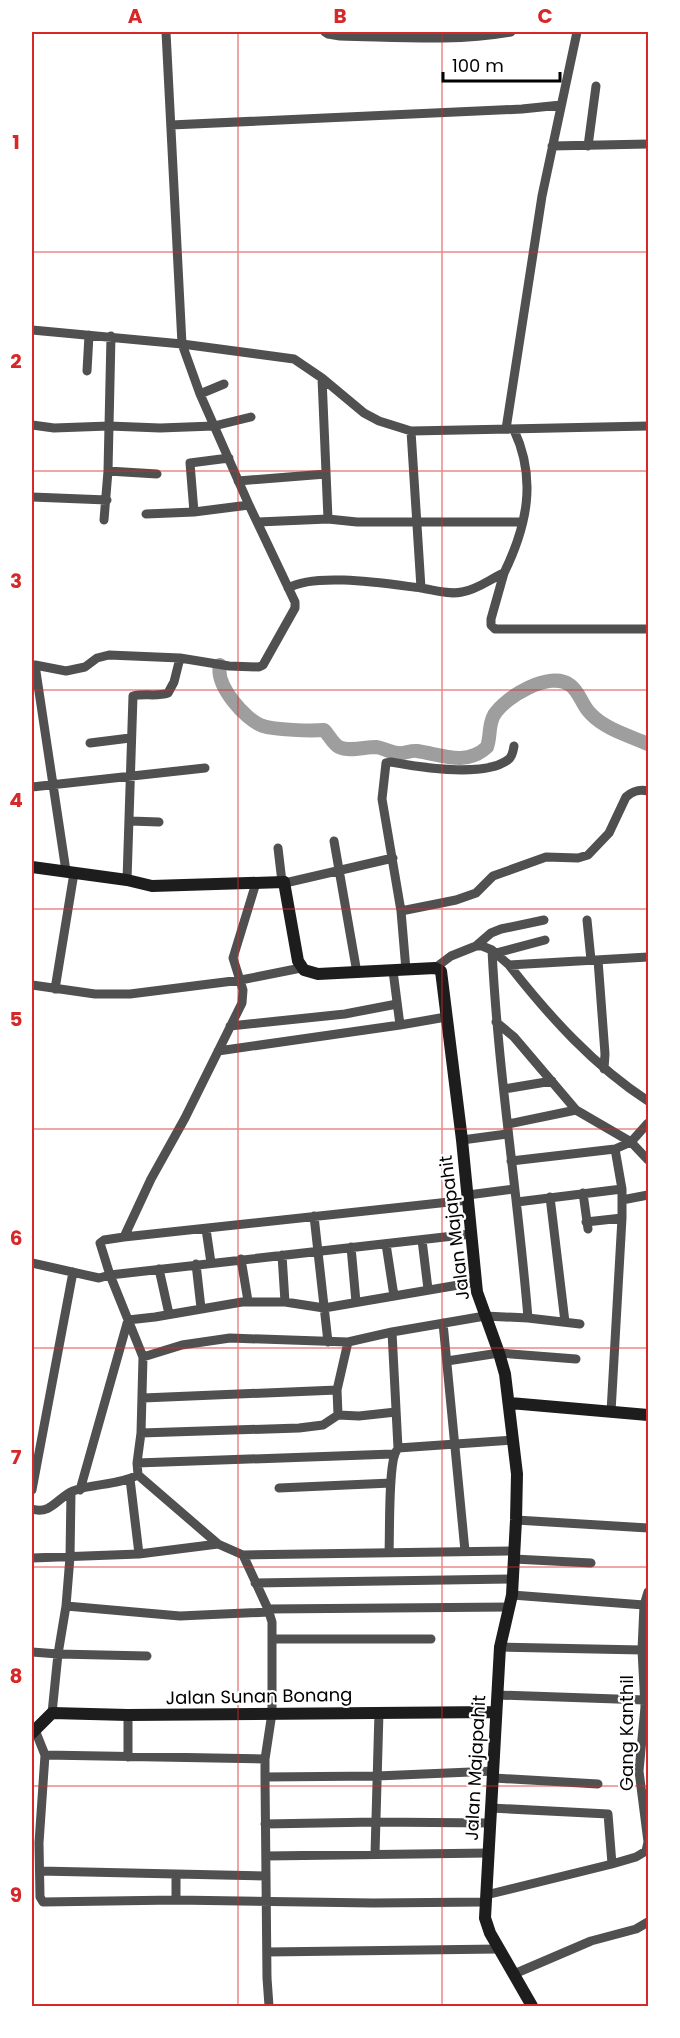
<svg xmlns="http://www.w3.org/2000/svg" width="680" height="2038" font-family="Poppins,sans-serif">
	<rect width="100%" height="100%" fill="#fff"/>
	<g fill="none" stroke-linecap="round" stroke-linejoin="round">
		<path stroke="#9e9e9e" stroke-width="14" d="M 220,665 C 215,685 245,720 263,726 C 274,730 311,731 324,730 C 329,735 333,744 339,747 C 349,752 365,747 376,747 C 384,748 391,753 398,753 C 405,754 410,750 417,751 C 440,754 466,767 487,747 C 491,736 488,726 494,715 C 505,697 550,670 570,685 C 580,692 582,706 591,714 C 605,729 630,736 648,744"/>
		<path stroke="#505050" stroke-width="9" d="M 325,32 L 328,34 L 340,36 C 397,37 454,42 511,32
			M 171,125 L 522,109 L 561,105
			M 552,146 L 648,144
			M 588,146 L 596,86
			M 32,330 L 182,344 L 294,359 L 322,378 L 364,413 L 379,421 L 411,431 L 648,426
			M 87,371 L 89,335
			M 322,378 L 328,519
			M 200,394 L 224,384
			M 32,425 L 54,428 L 109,426 L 160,428 L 214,426 L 251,417
			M 506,429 L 542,196 L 577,32
			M 411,431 L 421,588
			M 108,471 L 157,474
			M 238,481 L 326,474
			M 32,497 L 107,500
			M 194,512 L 190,463 L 229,458
			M 146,514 L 194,512 L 249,505
			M 104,520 L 108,471 L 111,336
			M 258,522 L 328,519 L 357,522 L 522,522
			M 504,573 L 491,619 L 491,625 L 495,629 L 648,629
			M 288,588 C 316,572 388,584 421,588 C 434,590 449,595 462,592 C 477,590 490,579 504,573 C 527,526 537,479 514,430
			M 90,743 L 130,738
			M 32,787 L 205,768
			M 130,821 L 159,822
			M 334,841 L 357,973
			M 278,848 L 282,882
			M 66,871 L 35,665 L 66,671 L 85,667 L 97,658 L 109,655 L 180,658
			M 127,880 L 133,696 C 144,693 157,697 168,693 L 174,682 L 180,658 L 229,666 L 259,667 L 263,665 L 295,608 L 295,602 L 249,505 L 200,394 L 182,344 L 166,32
			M 285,883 L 393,858
			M 401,911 L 456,900 L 476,893 L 493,876 L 546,857 L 578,858 L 588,855 L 609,833 L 626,797 C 633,791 639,789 648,791
			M 587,920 L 591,960
			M 476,946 L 482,946 L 492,950 C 498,1073 518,1195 528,1318
			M 492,950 L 509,965 L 648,957
			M 496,953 L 545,940
			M 598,960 L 605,1054 L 604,1069
			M 509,965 C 549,1016 594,1066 648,1101
			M 435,968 L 451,956 L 476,946 L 491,933 L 501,929 L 544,920
			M 406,970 L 401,911 L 382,799 L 386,763 L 391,762 C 418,767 486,778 509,759 C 513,755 513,751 514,746
			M 393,971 L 400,1025
			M 32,985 L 95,994 L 130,994 L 241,980 L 301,968
			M 55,989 L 74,873
			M 496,1022 L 514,1037 L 576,1110 L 631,1142 L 648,1160
			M 230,1026 L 345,1014 L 397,1004
			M 218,1051 L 400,1025 L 446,1017
			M 504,1089 L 552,1081
			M 508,1124 L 576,1110
			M 462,1140 L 507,1134
			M 511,1161 L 615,1149
			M 583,1193 L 588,1229
			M 468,1195 L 514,1189
			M 550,1197 L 565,1322
			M 622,1200 L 648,1195
			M 517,1202 L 622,1189
			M 314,1216 L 328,1342
			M 586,1222 L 622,1218
			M 206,1229 L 211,1263
			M 124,1237 L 468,1200
			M 422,1240 L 428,1289
			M 386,1244 L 394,1296
			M 351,1247 L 356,1302
			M 282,1255 L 285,1302
			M 241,1259 L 248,1301
			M 32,1263 L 99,1278 L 110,1275 L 471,1234
			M 196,1264 L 201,1308
			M 159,1269 L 169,1314
			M 443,1323 L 465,1551
			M 392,1332 L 398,1448 L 512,1440
			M 143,1357 L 182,1345 L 230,1338 L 348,1342 L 392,1332 L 485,1316 L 528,1318 L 580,1324
			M 447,1361 L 499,1353 L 576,1359
			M 143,1398 L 337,1390
			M 611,1412 L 622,1218 L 622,1189 L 615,1149 L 631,1142 L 648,1123
			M 338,1415 L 359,1416 L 396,1412
			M 141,1433 L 299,1428 L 323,1425 L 338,1415 L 337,1390 L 348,1342
			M 137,1463 L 393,1454
			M 138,1475 L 218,1544 L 243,1555 L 514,1551
			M 130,1479 L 139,1554
			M 279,1488 L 391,1483
			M 32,1490 L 73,1272
			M 80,1490 L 128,1320 L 155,1317 L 242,1302 L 285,1302 L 324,1308 L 476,1282
			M 32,1509 C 51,1515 58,1497 73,1491 C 94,1483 116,1486 138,1475 L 137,1463 L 141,1433 L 143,1357 L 110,1275 L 100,1243 L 104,1240 L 124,1237 L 151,1179 L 185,1118 L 242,1003 L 243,990 L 233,958 L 256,883
			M 516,1520 L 648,1528
			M 389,1552 C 390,1533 388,1460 397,1450
			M 243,1555 L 268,1609 L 272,1622 L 272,1713 L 265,1759 L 265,1777 L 267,1978 L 269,2006
			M 32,1558 L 139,1554 L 218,1544
			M 514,1559 L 591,1563
			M 255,1583 L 513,1579
			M 512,1595 L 644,1605
			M 66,1606 L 180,1616 L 269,1612
			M 268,1609 L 510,1607
			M 273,1639 L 431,1639
			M 500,1647 L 642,1650
			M 32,1652 L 58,1654 L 147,1656
			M 497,1695 L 645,1700
			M 52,1713 L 58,1654 L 66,1606 L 70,1557 L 71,1492
			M 128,1715 L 128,1757
			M 35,1730 L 45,1755 L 39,1843 L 40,1897 L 43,1902 L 176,1900 L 176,1874 L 266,1876
			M 45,1755 L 265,1759
			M 265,1777 L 377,1776 L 494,1771
			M 494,1778 L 598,1784
			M 491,1808 L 608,1814 L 612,1864
			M 265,1824 L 375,1822 L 490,1823
			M 375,1854 L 379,1712
			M 266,1856 L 489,1853
			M 40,1871 L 176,1874
			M 486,1895 L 612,1864 L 636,1857 L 646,1851 L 648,1842 L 639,1771 L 645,1707 L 642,1650 L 644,1605 L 648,1592
			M 176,1900 L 373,1903 L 485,1902
			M 267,1952 L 499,1949
			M 514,1974 L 591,1941 L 636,1929 L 648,1922"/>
		<path stroke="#1d1d1d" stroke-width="12" d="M 32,867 L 127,880 L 152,886 L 284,882 L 298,961 L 304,970 L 318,974 L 435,968 L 441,971 L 462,1140 L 476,1282 L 477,1292 L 499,1353 L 505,1374 L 517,1474 L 516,1520 L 512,1595 L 500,1647 L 485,1918 L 490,1933 L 532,2006
			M 510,1403 L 648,1415
			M 32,1733 L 52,1713 L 128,1715 L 496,1712"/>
	</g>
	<path fill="none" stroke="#d62828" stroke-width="1.5" stroke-opacity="0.55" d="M 238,32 L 238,2006M 442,32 L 442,2006M 32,252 L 648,252M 32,471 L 648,471M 32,690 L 648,690M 32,909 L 648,909M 32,1129 L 648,1129M 32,1348 L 648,1348M 32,1567 L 648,1567M 32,1786 L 648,1786"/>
	<g text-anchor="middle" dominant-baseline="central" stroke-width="4.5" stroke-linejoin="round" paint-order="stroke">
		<g font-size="18" fill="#000" stroke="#fff">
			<text transform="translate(454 1228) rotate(-97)">Jalan Majapahit</text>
			<text transform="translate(259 1696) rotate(-1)">Jalan Sunan Bonang</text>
			<text transform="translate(626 1733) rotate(-90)">Gang Kanthil</text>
			<text transform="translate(475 1768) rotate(-87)">Jalan Majapahit</text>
		</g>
	</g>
	<rect width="680" height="2038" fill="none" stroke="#ffffff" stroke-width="66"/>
	<path d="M443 72v9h117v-9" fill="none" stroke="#000000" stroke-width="3"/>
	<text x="452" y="72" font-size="18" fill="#000000" stroke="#ffffff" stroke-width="4.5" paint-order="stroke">100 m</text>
	<rect x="33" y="33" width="614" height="1972" fill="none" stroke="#d62828" stroke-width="2"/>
	<g font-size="20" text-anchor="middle" font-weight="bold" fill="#d62828">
		<text x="135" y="23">A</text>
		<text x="340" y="23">B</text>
		<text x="545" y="23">C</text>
		<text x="16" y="149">1</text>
		<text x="16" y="368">2</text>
		<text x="16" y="588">3</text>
		<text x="16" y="807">4</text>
		<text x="16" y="1026">5</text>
		<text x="16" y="1245">6</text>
		<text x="16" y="1464">7</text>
		<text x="16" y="1683">8</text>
		<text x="16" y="1902">9</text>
	</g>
</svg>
